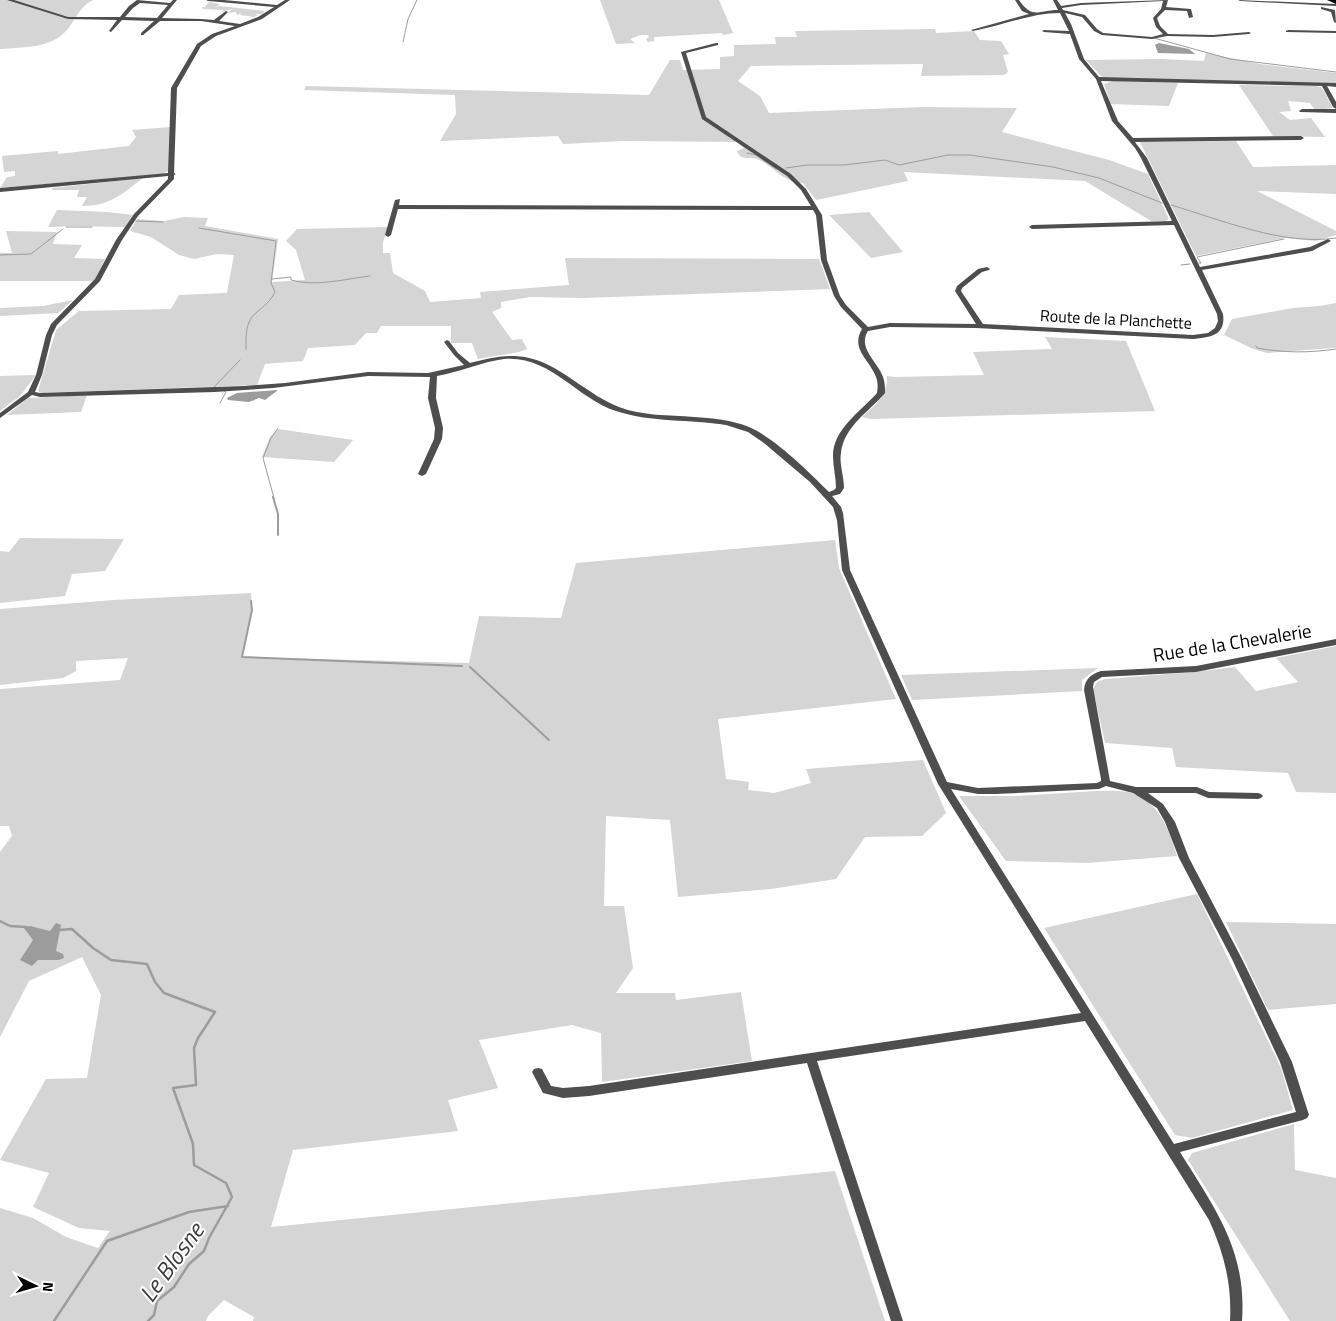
<svg xmlns="http://www.w3.org/2000/svg" width="1336" height="1321" font-family="'Titillium Web',sans-serif">
	<rect width="100%" height="100%" fill="#fff"/>
	<path fill="#d5d5d5" d="M 0,0 L 93,0 C 80,6 76,19 67,30 C 50,49 23,47 0,49 Z
		M 600,0 L 719,0 L 733,33 L 723,35 L 722,33 L 654,37 L 654,41 L 648,42 L 646,39 L 649,37 L 648,35 L 641,35 L 630,39 L 635,43 L 616,44 Z
		M 209,2 L 220,4 L 215,8 L 219,6 L 265,11 L 262,14 L 255,14 L 258,15 L 247,21 L 254,17 L 240,15 L 241,13 L 237,15 L 236,12 L 228,13 L 232,9 L 222,12 L 223,10 L 203,9 L 202,7 L 205,7 Z
		M 935,29 L 936,33 L 974,31 L 980,40 L 1001,41 L 1009,54 L 1003,55 L 1008,72 L 1004,75 L 921,76 L 923,64 L 751,66 L 738,81 L 760,96 L 769,113 L 923,107 L 1017,108 L 1002,132 L 1109,160 L 1148,174 L 1169,219 L 1166,221 L 1151,221 L 1085,181 L 904,172 L 908,181 L 816,200 L 803,183 C 780,181 776,167 757,159 C 749,156 741,162 737,151 L 744,148 L 737,142 L 624,141 L 563,144 L 558,136 L 440,141 L 456,114 L 455,95 L 304,90 L 306,86 L 649,95 L 670,60 L 680,60 L 683,70 L 720,69 L 720,57 L 734,56 L 734,45 L 776,44 L 775,37 L 797,37 L 795,31 Z
		M 1206,53 L 1260,64 L 1336,73 L 1336,84 L 1107,78 L 1102,77 L 1086,60 L 1161,59 L 1204,61 Z
		M 1113,81 L 1178,83 L 1169,106 L 1111,104 L 1104,84 Z
		M 1239,85 L 1317,86 L 1322,88 L 1333,108 L 1315,110 L 1310,103 L 1288,101 L 1291,111 L 1279,112 L 1290,120 L 1311,118 L 1325,137 L 1273,136 Z
		M 170,127 L 170,170 L 163,174 L 0,188 L 7,177 L 15,176 L 15,171 L 4,172 L 2,156 L 58,151 L 58,154 L 129,146 L 136,137 L 132,130 Z
		M 1236,141 L 1253,167 L 1336,165 L 1336,194 L 1257,191 L 1336,231 L 1336,235 L 1316,241 L 1285,238 L 1196,256 L 1140,142 Z
		M 143,178 C 122,194 110,206 82,206 L 87,197 L 77,197 L 79,190 L 52,190 L 52,188 Z
		M 57,210 L 107,212 L 133,215 L 125,227 L 119,227 L 75,226 L 48,227 Z
		M 869,212 L 903,252 L 871,258 L 829,215 Z
		M 184,217 L 208,218 L 205,226 L 278,239 L 272,282 L 305,280 L 296,250 L 286,241 L 297,229 L 388,227 L 383,242 L 383,253 L 390,253 L 393,273 L 425,291 L 430,302 L 481,298 L 480,292 L 569,285 L 565,258 L 819,259 L 830,289 L 583,298 L 530,297 L 501,302 L 501,308 L 492,312 L 512,340 L 522,339 L 527,349 L 519,352 L 478,359 L 472,343 L 451,343 L 451,326 L 381,326 L 377,333 L 366,333 L 355,345 L 308,348 L 303,361 L 265,364 L 257,385 L 41,393 L 38,391 L 56,330 L 79,311 L 171,309 L 179,295 L 227,293 L 234,255 L 217,254 L 194,259 L 179,255 L 151,237 L 130,231 L 137,219 L 164,221 Z
		M 6,231 L 57,232 L 53,244 L 82,245 L 74,258 L 105,259 L 94,281 L 0,281 L 0,253 L 12,253 Z
		M 73,300 L 58,313 L 0,316 L 0,308 L 43,306 Z
		M 1336,303 L 1336,348 L 1334,348 L 1267,353 L 1251,348 L 1224,335 L 1232,319 L 1293,308 L 1319,306 Z
		M 1045,337 L 1126,341 L 1155,411 L 871,419 L 862,417 C 877,403 887,397 887,376 L 895,377 L 984,375 L 973,352 L 1052,349 Z
		M 36,375 L 20,396 L 0,411 L 0,376 Z
		M 87,395 L 81,412 L 7,415 L 28,398 Z
		M 278,429 L 353,440 L 334,462 L 262,457 L 270,437 Z
		M 20,538 L 124,539 L 105,571 L 72,574 L 65,596 L 0,603 L 0,551 L 9,552 Z
		M 835,540 L 839,568 L 896,699 L 718,719 L 726,779 L 749,782 L 748,790 L 774,793 L 811,783 L 806,769 L 923,760 L 946,813 L 922,836 L 865,837 L 836,879 L 771,889 L 678,897 L 670,820 L 606,816 L 604,906 L 624,906 L 633,968 L 616,993 L 675,993 L 676,1000 L 741,992 L 752,1061 L 602,1082 L 601,1033 L 572,1025 L 479,1040 L 498,1088 L 448,1100 L 458,1131 L 293,1150 L 271,1227 L 835,1171 L 885,1321 L 253,1321 L 254,1317 L 224,1300 L 208,1316 L 206,1321 L 0,1321 L 0,1208 L 33,1218 L 66,1237 L 98,1248 L 110,1231 L 79,1228 L 33,1207 L 49,1173 L 0,1160 L 46,1079 L 87,1078 L 101,995 L 82,957 L 29,981 L 0,1037 L 0,852 L 12,836 L 9,826 L 0,826 L 0,689 L 120,680 L 128,658 L 76,661 L 76,671 L 63,678 L 0,685 L 0,609 L 114,600 L 251,593 L 252,610 L 242,657 L 469,663 L 479,616 L 561,618 L 576,563 Z
		M 1336,646 L 1336,793 L 1296,792 L 1288,773 L 1176,767 L 1172,748 L 1105,743 L 1093,689 L 1097,682 L 1105,679 L 1194,672 L 1235,667 L 1256,691 L 1298,682 L 1276,658 Z
		M 1098,668 L 1082,680 L 1082,691 L 912,700 L 901,675 Z
		M 1096,791 C 1107,791 1121,790 1131,793 C 1161,803 1168,829 1177,856 L 1087,863 L 1006,861 L 959,796 L 1018,796 Z
		M 1197,894 L 1281,1068 L 1293,1110 L 1192,1138 L 1175,1135 L 1044,928 Z
		M 1226,922 L 1336,924 L 1336,1004 L 1268,1010 Z
		M 1294,1124 L 1295,1170 L 1336,1178 L 1336,1321 L 1290,1321 L 1188,1160 L 1192,1153 Z"/>
	<path fill="#9c9c9c" d="M 1159,43 L 1189,49 L 1195,54 L 1158,53 L 1155,45 Z
		M 278,390 L 265,400 L 259,398 L 249,402 L 228,400 L 227,398 L 237,393 Z
		M 56,923 L 61,925 L 56,951 L 63,954 L 64,958 L 59,960 L 38,960 L 32,966 L 20,960 L 33,940 L 23,927 L 30,926 L 50,931 Z"/>
	<g fill="none" stroke-linecap="round" stroke-linejoin="round">
		<path stroke="#9c9c9c" stroke-width="1" d="M 1154,38 L 1230,59 L 1336,72
			M 403,42 L 408,19 L 417,0
			M 747,153 L 756,155 L 776,169
			M 786,168 L 807,165 L 844,165 L 885,160 L 899,165 L 948,155 L 970,155 L 1053,167 L 1099,178 L 1162,203
			M 1171,205 C 1222,220 1283,246 1336,238
			M 136,221 L 163,222
			M 66,227 L 92,227
			M 199,228 L 276,241 L 271,283 L 275,292 C 270,302 265,305 257,312 C 245,321 246,336 246,349
			M 0,255 L 31,254 L 63,229
			M 1199,263 L 1201,263 L 1197,257 L 1284,239
			M 1181,265 L 1190,264
			M 272,279 L 291,277 L 291,280 C 317,287 344,279 370,276
			M 1256,346 L 1257,348 C 1284,353 1309,353 1336,349
			M 214,387 L 240,360
			M 220,403 L 226,392 L 224,391
			M 274,498 L 263,458 L 271,438 L 278,428"/>
		<path stroke="#9c9c9c" stroke-width="2" d="M 273,497 L 278,514 L 278,535
			M 251,601 L 252,610 L 242,657 L 462,666
			M 470,667 L 549,740"/>
		<path stroke="#9c9c9c" stroke-width="2.5" d="M 0,921 L 10,926 L 26,927
			M 60,930 L 72,929 L 93,948 L 111,960 L 147,964 L 155,982 L 164,993 L 215,1012 L 198,1038 L 194,1048 L 196,1085 L 173,1088 L 193,1144 L 194,1165 L 226,1183 L 232,1197 L 209,1238 L 204,1251 L 189,1264 L 174,1287 L 157,1301 L 154,1315 L 148,1321
			M 54,1321 L 107,1241 L 189,1212 L 228,1206"/>
		<path fill="#4e4e4e" fill-rule="evenodd" d="M 7,0 L 14,0 L 68,17 L 120,17 L 129,6 L 137,0 L 170,3 L 173,0 L 177,0 L 162,18 L 201,19 L 214,20 L 226,11 L 228,12 L 219,21 L 240,24 L 258,17 L 274,7 L 208,1 L 206,0 L 224,0 L 277,5 L 285,0 L 290,0 L 262,19 L 216,36 L 201,46 L 177,88 L 174,173 L 176,174 L 174,175 L 174,179 L 138,216 L 122,240 L 100,281 L 57,325 L 52,335 L 42,375 L 35,392 L 40,393 L 244,386 L 285,383 L 368,372 L 428,373 L 464,365 L 454,355 L 444,342 L 447,340 L 449,341 L 458,353 L 470,363 C 516,350 537,354 576,382 C 590,391 603,401 619,407 C 642,416 669,415 694,417 C 712,418 732,420 749,427 C 775,438 809,472 829,492 L 834,490 L 836,488 C 836,477 833,467 833,456 C 833,429 861,411 877,393 C 878,387 878,382 876,377 C 870,360 850,349 862,329 L 841,307 L 834,296 L 821,260 L 816,215 L 813,210 L 398,209 L 391,235 L 388,237 L 385,235 L 395,200 L 400,199 L 399,205 L 811,206 L 801,190 L 787,176 L 702,119 L 681,52 L 716,43 L 718,43 L 718,45 L 686,53 L 706,117 L 791,174 L 806,189 L 822,215 L 827,260 L 840,296 L 846,305 L 868,327 L 890,323 L 976,324 L 955,291 L 957,286 L 978,269 L 987,267 L 990,269 L 989,270 L 982,272 L 962,288 L 961,291 L 983,324 L 1193,335 L 1208,333 L 1215,328 L 1218,321 L 1217,314 L 1174,225 L 1032,229 L 1029,227 L 1032,225 L 1172,221 L 1141,158 L 1135,148 L 1112,121 L 1096,79 L 1079,59 L 1070,34 L 1044,32 L 1042,31 L 1044,30 L 1069,31 L 1060,13 C 1030,13 1002,26 973,31 L 971,30 L 1029,14 L 1022,11 L 1015,0 L 1019,0 C 1033,20 1038,10 1058,10 L 1053,0 L 1057,0 L 1061,6 L 1081,3 L 1168,0 L 1166,7 L 1191,9 L 1193,17 L 1189,18 L 1187,11 L 1165,10 L 1157,18 L 1160,26 L 1168,34 L 1213,35 L 1249,32 L 1251,33 L 1249,34 L 1213,37 L 1167,36 L 1152,39 L 1102,35 L 1094,31 L 1082,17 L 1065,13 L 1071,24 L 1084,59 L 1099,77 L 1336,83 L 1336,87 L 1327,86 L 1336,102 L 1336,109 L 1333,107 L 1322,86 L 1101,81 L 1118,121 L 1133,138 L 1301,136 L 1304,138 L 1301,140 L 1135,142 L 1147,158 L 1200,267 L 1310,247 L 1328,239 L 1331,241 L 1312,251 L 1202,270 L 1223,314 C 1226,336 1210,337 1193,339 L 976,328 L 890,327 L 868,331 C 857,348 878,362 883,377 C 885,382 885,388 885,393 C 869,412 844,426 841,453 C 839,464 844,476 844,488 L 840,494 L 832,496 L 841,507 L 843,513 L 850,570 L 947,782 L 978,788 L 1097,783 L 1101,781 L 1101,779 L 1084,690 C 1085,679 1091,674 1101,671 L 1196,666 L 1336,639 L 1336,645 L 1196,672 L 1102,677 L 1094,682 L 1093,687 L 1110,781 L 1136,787 L 1197,787 L 1209,792 L 1258,793 L 1261,794 L 1263,796 L 1261,798 L 1258,799 L 1208,798 L 1196,793 L 1148,793 L 1163,804 L 1175,822 L 1189,858 L 1242,959 L 1292,1062 L 1309,1115 L 1307,1118 L 1303,1120 L 1180,1152 C 1215,1209 1247,1250 1242,1321 L 1230,1321 C 1232,1284 1224,1253 1209,1220 L 1085,1021 L 817,1061 L 903,1321 L 891,1321 L 807,1063 L 589,1096 L 563,1098 L 543,1093 L 532,1072 L 534,1069 L 538,1068 L 542,1069 L 551,1086 L 563,1088 L 589,1086 L 1081,1013 L 938,784 L 842,570 L 837,520 L 833,507 L 810,482 L 764,443 L 748,432 L 726,425 C 690,419 652,423 616,411 C 576,398 550,355 504,359 C 481,362 460,372 437,376 L 436,398 L 443,428 L 442,439 L 426,474 L 422,476 L 418,474 L 434,439 L 435,428 L 428,398 L 430,377 L 368,376 L 273,388 L 215,392 L 40,397 L 32,395 L 0,418 L 0,413 L 28,392 L 36,375 L 46,335 L 51,324 L 95,279 L 116,240 L 134,214 L 168,179 L 168,176 L 0,192 L 0,188 L 168,173 L 171,88 L 197,44 L 212,34 L 235,26 L 201,21 L 160,21 L 143,35 L 141,35 L 141,33 L 154,21 L 122,20 L 111,32 L 109,31 L 117,20 L 68,19 ZM 1163,1 L 1161,9 L 1153,18 L 1156,27 L 1163,34 L 1152,37 L 1103,33 L 1097,29 L 1085,15 L 1063,10 L 1062,8 L 1081,5 ZM 140,3 L 168,5 L 157,18 L 125,17 L 133,8 ZM 1106,786 L 1133,793 L 1157,808 L 1165,822 L 1179,858 L 1232,959 L 1280,1062 L 1296,1112 L 1174,1144 L 951,789 L 978,794 L 995,794 L 1099,789 Z
			M 1238,0 L 1336,4 L 1336,6 L 1240,1 Z
			M 1321,7 L 1335,10 L 1336,23 L 1334,22 L 1331,12 L 1321,9 Z
			M 1288,30 L 1336,31 L 1336,33 L 1286,32 L 1286,31 Z
			M 1302,109 L 1336,109 L 1336,113 L 1300,112 L 1299,111 Z"/>
		<path fill="#000" fill-rule="evenodd" d="M 1327,0 L 1336,0 L 1336,4 Z"/>
	</g>
	<g text-anchor="middle" dominant-baseline="central" stroke-width="4" stroke-linejoin="round" paint-order="stroke">
		<g font-size="16" fill="#000" stroke="#fff">
			<text transform="translate(1116 319) rotate(3)">Route de la Planchette</text>
		</g>
		<g font-size="19" fill="#000" stroke="#fff">
			<text transform="translate(1232 642) rotate(-9)">Rue de la Chevalerie</text>
		</g>
		<g font-size="24" font-style="italic" fill="#3d3d3d" stroke="#fff">
			<text transform="translate(171 1262) rotate(-54)">Le Blosne</text>
		</g>
	</g>
	<g transform="translate(35 1286) rotate(95)" stroke="#ffffff" stroke-width="4" paint-order="stroke">
	<path d="M0-4L9 19L0 12L-9 19Z" fill="#000000"/>
	<text y="-8" font-size="14" font-weight="bold" text-anchor="middle" fill="#000000">N</text>
	</g>
</svg>
